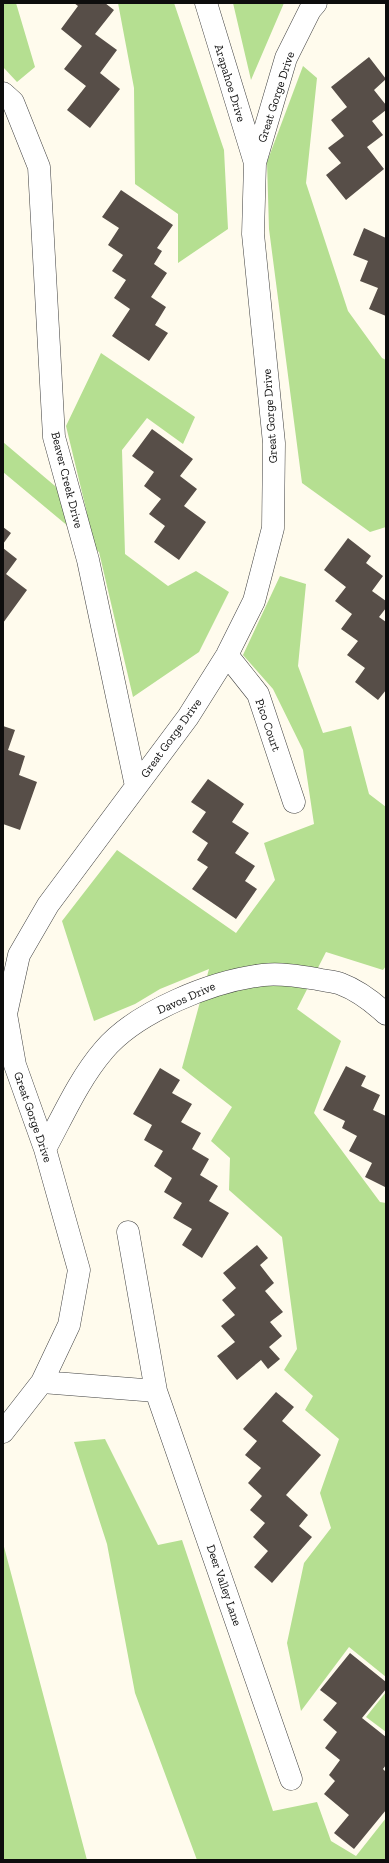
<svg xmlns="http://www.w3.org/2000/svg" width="389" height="1863" font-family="'Zilla Slab',serif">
	<rect width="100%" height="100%" fill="#fffbed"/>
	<path fill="#b5df91" d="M 3,3 L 16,3 L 35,67 L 17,82 L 3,67 Z
		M 118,3 L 174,3 L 224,150 L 228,229 L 178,263 L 178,214 L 135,184 L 134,88 Z
		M 233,3 L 284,3 L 251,80 Z
		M 303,66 L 317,78 L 306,183 L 348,311 L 382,358 L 386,360 L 386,527 L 370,532 L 302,483 L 269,229 L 267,162 Z
		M 101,353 L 195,417 L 183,444 L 147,418 L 122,450 L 125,554 L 168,586 L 196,571 L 229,592 L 199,652 L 133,697 L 99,552 L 3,472 L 3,442 L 87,513 L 66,426 Z
		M 280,576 L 306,584 L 298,666 L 323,733 L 351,726 L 369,794 L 386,807 L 386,966 L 383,970 L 326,952 L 297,1009 L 341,1041 L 314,1113 L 380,1202 L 386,1203 L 386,1677 L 349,1647 L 301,1711 L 287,1643 L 304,1563 L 331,1528 L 320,1493 L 339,1439 L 305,1410 L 313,1396 L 284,1370 L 297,1349 L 282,1237 L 229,1190 L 230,1158 L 211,1141 L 232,1107 L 182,1068 L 209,969 L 160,989 L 135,1004 L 94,1021 L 62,921 L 117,850 L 236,933 L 275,880 L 264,843 L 314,824 L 303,750 L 273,689 L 243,655 Z
		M 105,1439 L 158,1545 L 182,1540 L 273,1811 L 317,1802 L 331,1841 L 356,1856 L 386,1818 L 386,1860 L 197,1860 L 135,1693 L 107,1544 L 74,1442 Z
		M 3,1543 L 87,1860 L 3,1860 Z
		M 386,1692 L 386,1732 L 366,1717 Z"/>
	<path fill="#574e48" d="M 74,3 L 105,3 L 114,10 L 95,34 L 117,50 L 100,73 L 120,89 L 90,128 L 67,110 L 86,86 L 64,69 L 82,46 L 61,29 L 78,6 Z
		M 369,57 L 386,79 L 374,90 L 386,105 L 386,110 L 372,121 L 383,135 L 367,147 L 384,169 L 346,200 L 326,175 L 341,163 L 328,148 L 344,136 L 331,120 L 347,107 L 331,87 Z
		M 121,190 L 173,225 L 157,248 L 162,251 L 154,264 L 167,273 L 151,297 L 166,307 L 155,325 L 168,333 L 149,361 L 112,336 L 130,309 L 114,298 L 126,280 L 112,271 L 123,255 L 108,245 L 119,228 L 102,217 Z
		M 364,228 L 386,238 L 386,316 L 369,309 L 378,288 L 360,281 L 368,261 L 353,255 Z
		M 152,429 L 193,459 L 180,476 L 197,489 L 184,506 L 206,522 L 179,560 L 154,542 L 165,526 L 149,514 L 161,499 L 144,486 L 154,472 L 132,456 Z
		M 3,527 L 11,533 L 3,544 Z
		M 348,538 L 371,556 L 366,563 L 383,576 L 372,591 L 386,601 L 386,608 L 379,617 L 386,622 L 386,690 L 378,700 L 355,682 L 365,668 L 347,655 L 358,641 L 341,629 L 352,614 L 335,601 L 346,587 L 324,570 Z
		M 3,548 L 17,559 L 6,574 L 27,590 L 3,623 Z
		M 3,726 L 15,730 L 8,750 L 25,756 L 19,775 L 37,782 L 20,830 L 3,824 Z
		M 208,779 L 244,804 L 232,822 L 249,833 L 235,853 L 255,866 L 245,881 L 257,889 L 236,919 L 192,889 L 208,867 L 197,860 L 208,843 L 192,832 L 206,812 L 191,802 Z
		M 346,1066 L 366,1076 L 361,1086 L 380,1095 L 373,1110 L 386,1116 L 385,1187 L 365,1177 L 372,1163 L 349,1151 L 357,1136 L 342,1128 L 345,1121 L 323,1110 Z
		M 160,1068 L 180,1080 L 172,1093 L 192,1104 L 181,1122 L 201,1133 L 192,1149 L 209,1159 L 200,1175 L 218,1186 L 209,1201 L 229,1213 L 202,1258 L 182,1245 L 192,1229 L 173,1218 L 182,1203 L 164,1192 L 172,1178 L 154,1166 L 163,1151 L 144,1140 L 152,1125 L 133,1114 Z
		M 257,1245 L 268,1258 L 260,1265 L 274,1283 L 265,1291 L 283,1312 L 270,1322 L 282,1336 L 269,1347 L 280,1359 L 268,1369 L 261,1360 L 237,1380 L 217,1356 L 235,1342 L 221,1326 L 235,1315 L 222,1300 L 236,1288 L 223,1273 Z
		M 276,1392 L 294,1407 L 282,1421 L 321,1455 L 286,1495 L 308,1515 L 299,1526 L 312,1537 L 272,1583 L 254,1567 L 268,1551 L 253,1537 L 265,1523 L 250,1510 L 262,1496 L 248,1483 L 261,1468 L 245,1455 L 257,1441 L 243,1429 Z
		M 350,1653 L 386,1682 L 386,1689 L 362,1718 L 386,1737 L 386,1765 L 383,1769 L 386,1772 L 386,1810 L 354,1849 L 334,1833 L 349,1815 L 324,1794 L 335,1781 L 329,1775 L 340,1760 L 325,1748 L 337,1732 L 323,1720 L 337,1703 L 320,1690 Z"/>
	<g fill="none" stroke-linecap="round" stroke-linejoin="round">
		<defs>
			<path id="minor" d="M 206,3 L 255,163
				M 3,93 L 13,102 L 39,167 L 54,437 L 88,560 L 136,786
				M 227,655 L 258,694 L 294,802
				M 45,1149 C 63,1116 79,1079 104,1050 C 137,1011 213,981 263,975 C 280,973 299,976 317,979 C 324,981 334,981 341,984 C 357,990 373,1002 386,1014
				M 128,1232 L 156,1391 L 291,1779
				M 42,1382 L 156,1391
				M 3,1432 L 42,1382 L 69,1325 L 79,1270 L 45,1149 L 15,1065 L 6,1014 L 19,955 L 48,905 L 188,717 L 227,655 L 254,601 L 273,528 L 274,443 L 253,234 L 255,163 L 286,58 L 310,10 L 316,3"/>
		</defs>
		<use href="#minor" stroke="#404040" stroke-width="23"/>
		<use href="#minor" stroke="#fff" stroke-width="22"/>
	</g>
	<g text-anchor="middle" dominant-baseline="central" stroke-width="4" stroke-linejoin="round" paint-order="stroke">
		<g font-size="12" fill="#0d0d0d" stroke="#fff">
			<text transform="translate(230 83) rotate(73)">Arapahoe Drive</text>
			<text transform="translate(276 97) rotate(-72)">Great Gorge Drive</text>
			<text transform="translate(270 416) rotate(-94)">Great Gorge Drive</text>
			<text transform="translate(67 480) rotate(76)">Beaver Creek Drive</text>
			<text transform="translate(268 725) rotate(71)">Pico Court</text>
			<text transform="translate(171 738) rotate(-54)">Great Gorge Drive</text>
			<text transform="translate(186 998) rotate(-24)">Davos Drive</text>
			<text transform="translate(33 1117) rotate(71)">Great Gorge Drive</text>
			<text transform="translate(224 1585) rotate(71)">Deer Valley Lane</text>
		</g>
	</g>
	<rect width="389" height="1863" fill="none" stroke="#0d0d0d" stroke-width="8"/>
</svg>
